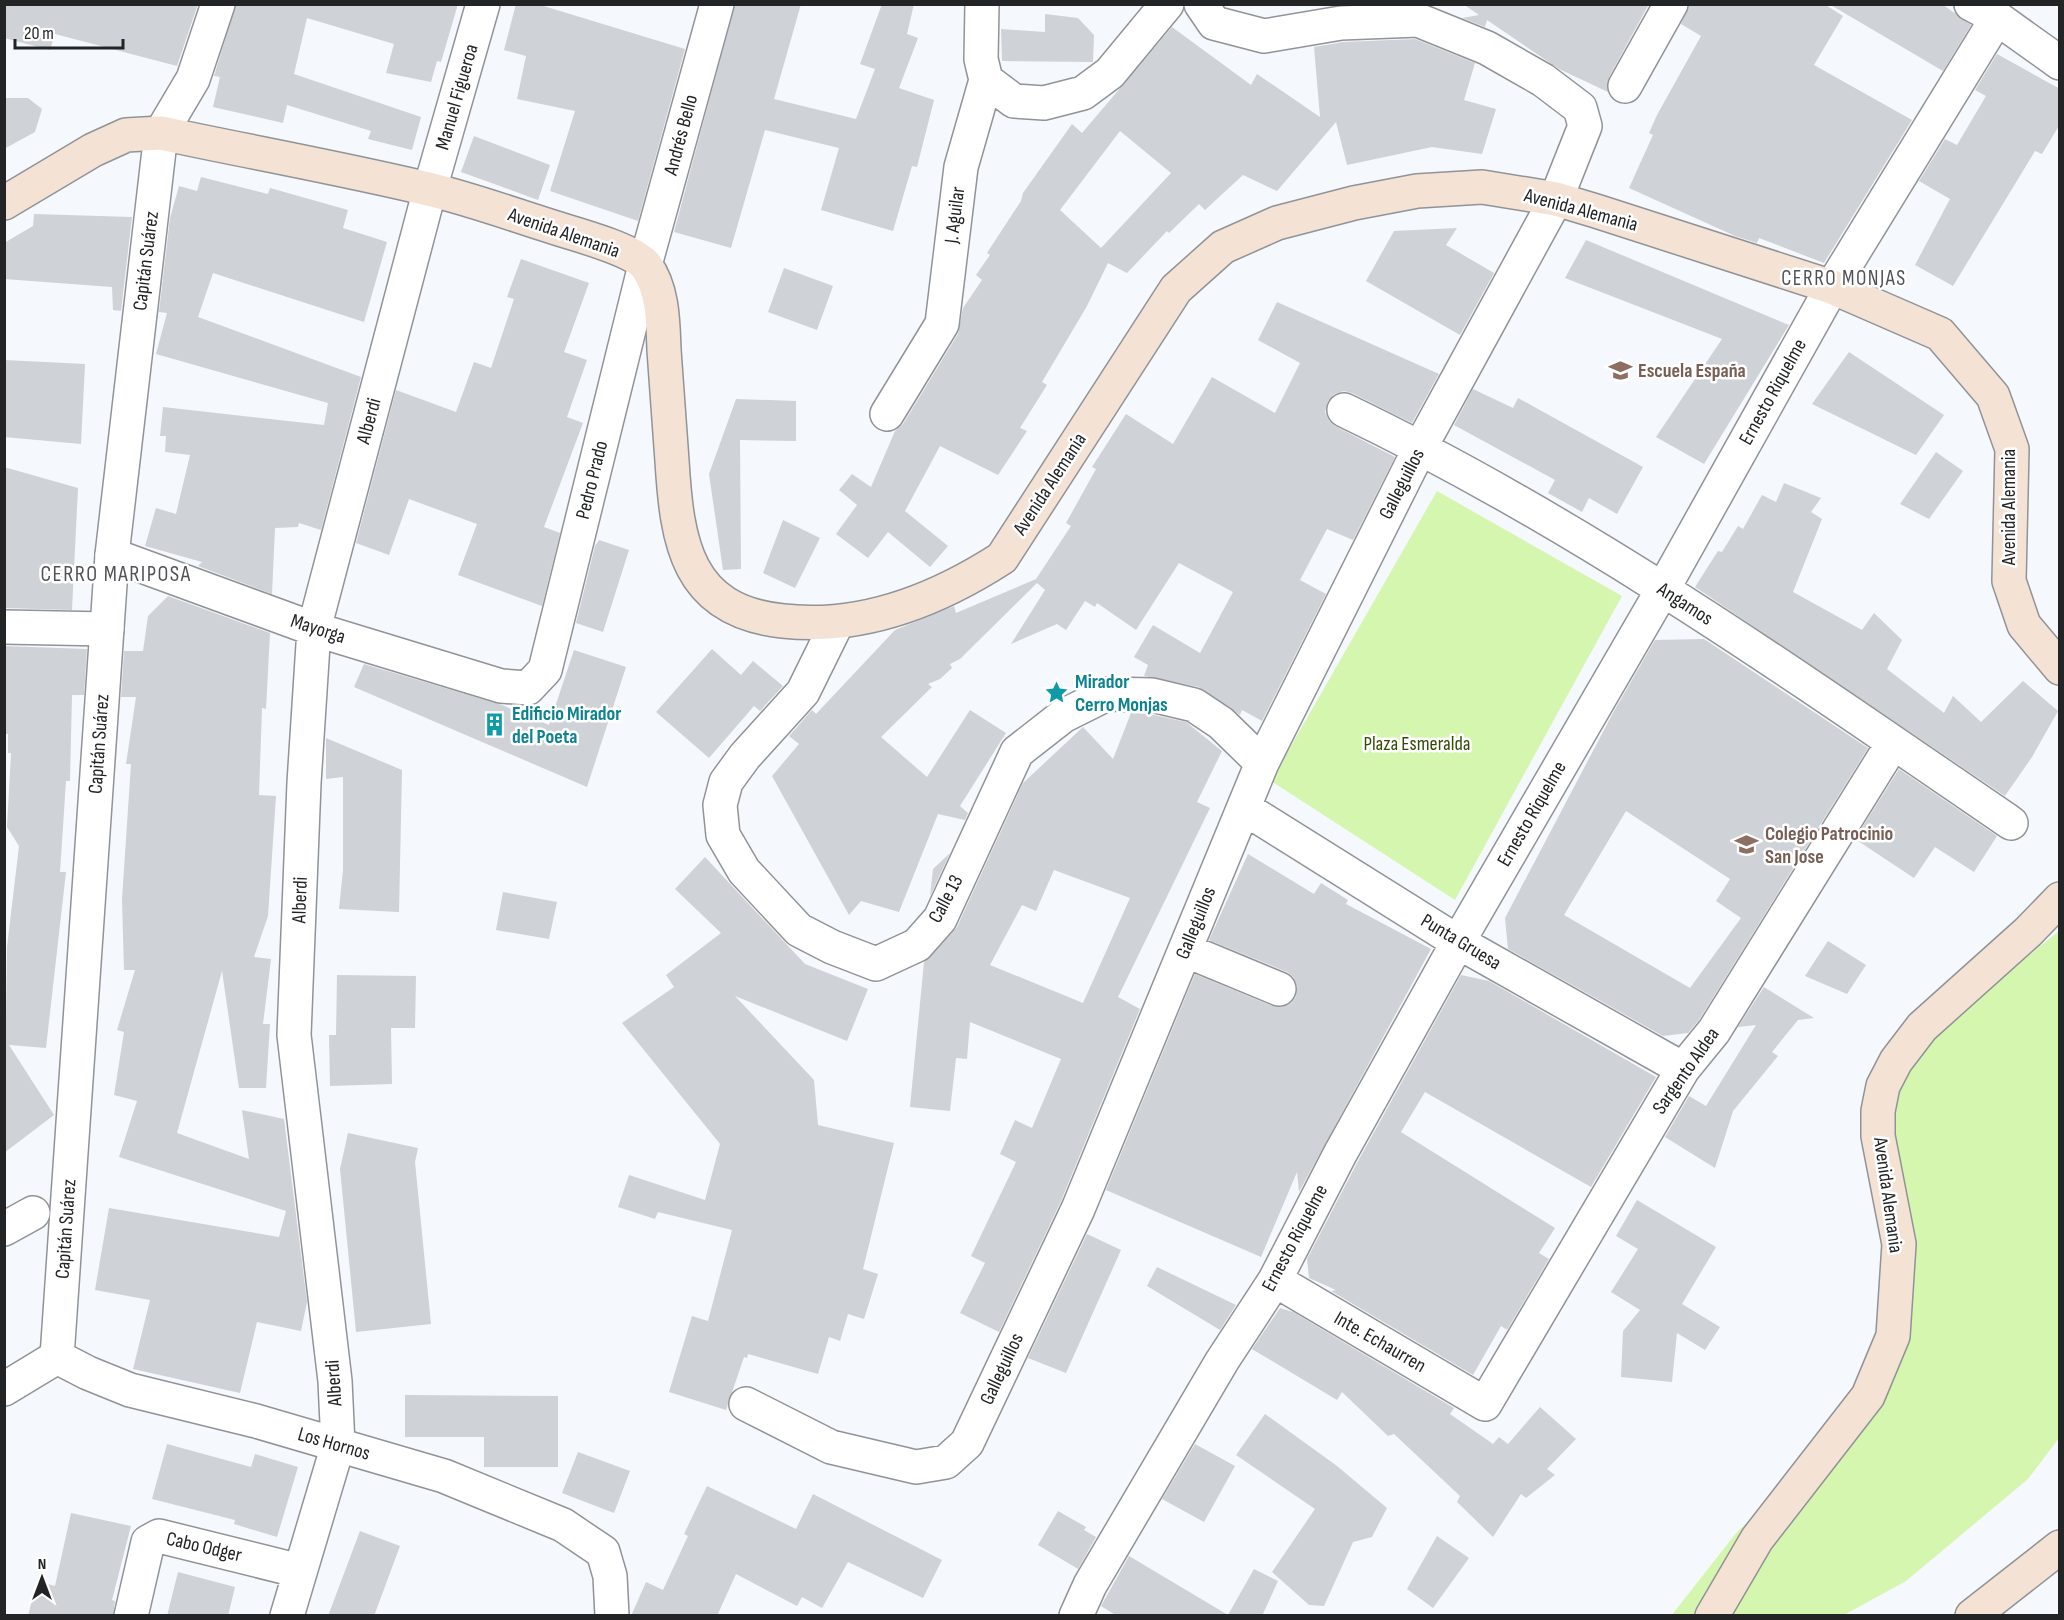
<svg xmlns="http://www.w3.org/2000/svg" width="2064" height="1620" font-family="'Sofia Sans Condensed',sans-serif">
	<rect width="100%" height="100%" fill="#f5f8fd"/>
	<path fill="#d5f6ae" d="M 1437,491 L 1622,596 L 1455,900 L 1271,781 Z
		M 2059,931 L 2059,1438 L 2028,1479 L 1906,1581 L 1844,1615 L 1671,1616 L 1737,1532 L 1846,1429 L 1886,1343 L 1884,1072 Z"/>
	<path fill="#cfd2d6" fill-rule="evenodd" d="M 4,4 L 198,4 L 177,66 L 55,34 L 50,50 L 4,38 Z
		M 236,4 L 458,4 L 441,62 L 437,61 L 431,82 L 386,73 L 394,44 L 307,18 L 294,74 L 421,117 L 412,150 L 368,139 L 371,131 L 287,105 L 283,123 L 213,107 L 220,77 L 214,76 Z
		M 516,4 L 537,4 L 685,49 L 638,221 L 550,191 L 575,111 L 517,99 L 526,56 L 504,50 Z
		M 735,4 L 801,4 L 774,99 L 856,119 L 875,69 L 860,64 L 882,4 L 914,4 L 907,34 L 918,38 L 899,88 L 934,100 L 917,167 L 912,166 L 893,231 L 821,210 L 839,148 L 765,130 L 731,248 L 674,232 Z
		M 1463,4 L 1649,4 L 1609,77 L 1608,92 L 1559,69 L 1487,20 L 1485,27 L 1462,18 L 1479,15 Z
		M 1690,4 L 1824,4 L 1843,16 L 1814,65 L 1912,120 L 1824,263 L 1759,238 L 1757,243 L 1735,236 L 1629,188 L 1653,135 L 1649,133 L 1657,115 L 1701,36 L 1681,24 Z
		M 1829,4 L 1942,4 L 1971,25 L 1943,71 Z
		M 1045,14 L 1078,18 L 1094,35 L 1093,62 L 1002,61 L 1001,29 L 1045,32 Z
		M 1172,27 L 1251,85 L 1257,74 L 1320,117 L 1314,47 L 1343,42 L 1415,39 L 1475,63 L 1464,100 L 1496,109 L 1482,154 L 1432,147 L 1347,165 L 1336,122 L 1277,191 L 1243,175 L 1205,210 L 1199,204 L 1169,233 L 1167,231 L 1127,273 L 1108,263 L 1087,306 L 1042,382 L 1047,385 L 1020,428 L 1027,431 L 998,475 L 940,446 L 905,511 L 948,546 L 930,567 L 888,532 L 868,558 L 836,534 L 857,505 L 839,490 L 852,474 L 871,487 L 895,431 L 903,424 L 958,334 L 963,308 L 982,280 L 976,275 L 990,255 L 987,253 L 1021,201 L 1023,193 L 1072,124 L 1082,133 ZM 1120,131 L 1171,173 L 1101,248 L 1060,210 Z
		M 1997,54 L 2060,89 L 2060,124 L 2042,154 L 2035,151 L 1953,286 L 1915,265 L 1950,199 L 1919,181 L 1945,139 L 1957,145 L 1986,96 L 1975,90 Z
		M 4,98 L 28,98 L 42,109 L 35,132 L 4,149 Z
		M 474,136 L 550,165 L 538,200 L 461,172 Z
		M 201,177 L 268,194 L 270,188 L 348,210 L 343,228 L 387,242 L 364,322 L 213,273 L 198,317 L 361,377 L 321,530 L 299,523 L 298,527 L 275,528 L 272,594 L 198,566 L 202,562 L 145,546 L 156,508 L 176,514 L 190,455 L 165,452 L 166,436 L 160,436 L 163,407 L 324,425 L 328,403 L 156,354 L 167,313 L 159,312 L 170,218 L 179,186 L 197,191 Z
		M 34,214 L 132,217 L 121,311 L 113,310 L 112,287 L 4,279 L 4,243 L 33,226 Z
		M 1457,228 L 1446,245 L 1494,273 L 1460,335 L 1366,281 L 1394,231 Z
		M 1586,240 L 1789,325 L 1704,464 L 1656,437 L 1722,339 L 1565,278 Z
		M 521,259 L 589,283 L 564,352 L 587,360 L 567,417 L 583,423 L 544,527 L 560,533 L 542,606 L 458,575 L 477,524 L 409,499 L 389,555 L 356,543 L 396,390 L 456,412 L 474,362 L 491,368 L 514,299 L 507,297 Z
		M 784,268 L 833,286 L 817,330 L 768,312 Z
		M 1277,302 L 1439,374 L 1412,423 L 1352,393 L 1344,391 L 1334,394 L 1328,401 L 1325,412 L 1329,421 L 1335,426 L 1395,457 L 1353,540 L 1327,529 L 1300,580 L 1326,594 L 1262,721 L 1242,710 L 1240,715 L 1199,687 L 1144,676 L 1148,665 L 1134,657 L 1153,625 L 1200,653 L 1233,592 L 1179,563 L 1136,630 L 1097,603 L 1095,607 L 1085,601 L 1066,630 L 1057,624 L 1011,644 L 1045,590 L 1037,583 L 960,659 L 950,664 L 952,668 L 940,679 L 928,684 L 932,687 L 881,737 L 927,777 L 970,710 L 1006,733 L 960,806 L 968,813 L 965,820 L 938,814 L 899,912 L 861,901 L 849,915 L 772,776 L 799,744 L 789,736 L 812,710 L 816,714 L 895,630 L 954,606 L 956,613 L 1036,579 L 1071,526 L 1066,523 L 1096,469 L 1092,467 L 1126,414 L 1173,444 L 1212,377 L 1275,413 L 1300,363 L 1258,340 Z
		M 1849,352 L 1944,415 L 1916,455 L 1812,404 Z
		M 4,360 L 85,364 L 81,444 L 4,437 Z
		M 1473,389 L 1513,408 L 1518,398 L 1643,467 L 1617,514 L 1589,498 L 1582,512 L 1548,493 L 1555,480 L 1454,425 Z
		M 736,399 L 796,401 L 796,441 L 740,440 L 741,569 L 723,570 L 709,474 Z
		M 1936,452 L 1963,471 L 1929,519 L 1900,504 Z
		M 4,467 L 78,488 L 72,610 L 4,608 Z
		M 1784,483 L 1821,498 L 1811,512 L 1822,519 L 1793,592 L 1862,630 L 1874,613 L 1902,640 L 1887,669 L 1944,713 L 1953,696 L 1981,722 L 2023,681 L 2058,711 L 2032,757 L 2005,796 L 1695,587 L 1718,551 L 1722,552 L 1738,526 L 1743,529 L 1762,495 L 1776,502 Z
		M 783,520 L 820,538 L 795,588 L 763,573 Z
		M 599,540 L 629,550 L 603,632 L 576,623 L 595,546 Z
		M 168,596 L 270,633 L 266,709 L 262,708 L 259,795 L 276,796 L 268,916 L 254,957 L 271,959 L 263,1024 L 270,1024 L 266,1088 L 239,1088 L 222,971 L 177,1133 L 249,1159 L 242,1110 L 284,1119 L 307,1302 L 301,1331 L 257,1322 L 240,1393 L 133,1369 L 150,1300 L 95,1290 L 109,1208 L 279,1237 L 286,1211 L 119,1157 L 137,1101 L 114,1095 L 124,1032 L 117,1030 L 135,970 L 124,970 L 122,899 L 131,764 L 126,764 L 136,697 L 121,697 L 124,651 L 143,651 L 148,616 Z
		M 1704,639 L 1868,748 L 1699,1020 L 1688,1033 L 1663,1036 L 1508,949 L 1505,918 L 1614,711 L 1655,640 ZM 1626,811 L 1730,879 L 1716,901 L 1741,918 L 1690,988 L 1564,915 Z
		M 4,646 L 87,649 L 84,695 L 72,695 L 70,781 L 66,781 L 60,872 L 66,872 L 46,1048 L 9,1045 L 54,1115 L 4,1153 L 7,947 L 19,846 L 7,827 L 11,753 L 8,753 L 8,734 L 4,734 Z
		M 712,649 L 741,675 L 753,661 L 783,686 L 760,711 L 754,706 L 709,758 L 656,712 Z
		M 574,650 L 626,667 L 587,787 L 354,687 L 364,664 L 502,705 L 549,725 Z
		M 1131,713 L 1150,714 L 1186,722 L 1222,751 L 1197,802 L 1210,808 L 1118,997 L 1140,1009 L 1061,1201 L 999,1332 L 960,1313 L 985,1263 L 971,1256 L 1016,1162 L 1000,1154 L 1015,1120 L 1032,1128 L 1061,1059 L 970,1022 L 967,1059 L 956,1058 L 950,1111 L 910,1107 L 924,962 L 957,927 L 1023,783 L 1083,727 L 1113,759 ZM 1054,870 L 1130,898 L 1083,1003 L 990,965 L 1022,905 L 1036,911 Z
		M 326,738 L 402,770 L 399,912 L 339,909 L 343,870 L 343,777 L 326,779 Z
		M 1899,769 L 1997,836 L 1974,872 L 1935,847 L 1914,878 L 1855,839 Z
		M 950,853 L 930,896 L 933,869 Z
		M 1248,854 L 1314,894 L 1321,883 L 1348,900 L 1346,904 L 1431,949 L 1299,1192 L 1297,1172 L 1261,1257 L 1106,1190 L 1195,974 L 1272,1006 L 1282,1007 L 1291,1003 L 1296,997 L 1297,986 L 1293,977 L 1287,972 L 1209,940 Z
		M 705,857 L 805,964 L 868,989 L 847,1041 L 735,996 L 814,1080 L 818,1125 L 894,1143 L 863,1269 L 878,1274 L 864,1319 L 848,1314 L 840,1341 L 829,1337 L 818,1374 L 748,1354 L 747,1358 L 744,1357 L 726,1410 L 669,1392 L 692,1316 L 708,1321 L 732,1230 L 658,1212 L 655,1219 L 618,1207 L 629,1175 L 705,1200 L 720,1144 L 622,1023 L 674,987 L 666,975 L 721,933 L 675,889 Z
		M 503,892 L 557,902 L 549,939 L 496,930 Z
		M 1828,941 L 1866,965 L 1847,994 L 1805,976 Z
		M 337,975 L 416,976 L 415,1028 L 391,1028 L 392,1084 L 330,1086 L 329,1035 L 336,1035 Z
		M 1461,975 L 1489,981 L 1656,1077 L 1591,1187 L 1425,1092 L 1401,1132 L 1555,1228 L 1539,1253 L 1549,1259 L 1507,1330 L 1501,1326 L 1473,1375 L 1331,1291 L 1336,1290 L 1309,1278 L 1307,1259 L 1357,1163 Z
		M 1764,987 L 1814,1018 L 1798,1020 L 1772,1052 L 1778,1056 L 1733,1111 L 1715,1168 L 1665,1137 L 1689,1096 L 1706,1106 L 1756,1025 L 1738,1027 Z
		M 348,1133 L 418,1148 L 415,1162 L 431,1324 L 356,1332 L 340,1169 Z
		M 1637,1200 L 1716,1247 L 1682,1304 L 1720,1327 L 1705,1350 L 1677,1333 L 1672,1382 L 1621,1377 L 1623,1331 L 1640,1310 L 1611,1292 L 1638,1249 L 1616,1236 Z
		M 1087,1234 L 1121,1250 L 1066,1373 L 1028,1358 Z
		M 1157,1267 L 1236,1305 L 1220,1330 L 1147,1286 Z
		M 1280,1308 L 1293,1312 L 1454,1408 L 1450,1414 L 1493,1444 L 1499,1437 L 1508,1444 L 1540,1407 L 1576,1439 L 1547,1469 L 1555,1475 L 1526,1498 L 1521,1494 L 1493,1537 L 1457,1502 L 1460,1496 L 1394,1434 L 1388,1436 L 1342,1392 L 1337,1400 L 1252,1349 Z
		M 405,1395 L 558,1396 L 558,1467 L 484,1467 L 484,1437 L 405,1437 Z
		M 1265,1414 L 1337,1466 L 1387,1508 L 1372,1537 L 1353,1542 L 1324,1606 L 1309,1605 L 1272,1572 L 1315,1509 L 1236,1455 Z
		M 167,1444 L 251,1467 L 255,1454 L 298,1467 L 277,1537 L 234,1524 L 235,1520 L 152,1499 Z
		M 1195,1444 L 1235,1466 L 1204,1522 L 1162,1499 Z
		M 578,1452 L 630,1471 L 614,1513 L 562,1493 Z
		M 707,1486 L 796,1529 L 813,1494 L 942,1560 L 923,1598 L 848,1562 L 822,1608 L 802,1597 L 797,1606 L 736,1574 L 717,1616 L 631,1616 L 646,1582 L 663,1590 L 688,1536 L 684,1534 Z
		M 1058,1511 L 1086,1527 L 1084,1530 L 1096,1537 L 1078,1569 L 1038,1545 Z
		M 71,1513 L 131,1526 L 112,1600 L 115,1601 L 113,1616 L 28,1616 L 37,1581 L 55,1586 Z
		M 360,1531 L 400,1546 L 374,1616 L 328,1616 Z
		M 1437,1536 L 1469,1558 L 1433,1608 L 1407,1589 Z
		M 1129,1556 L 1228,1615 L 1254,1569 L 1278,1581 L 1262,1616 L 1117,1616 L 1101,1606 Z
		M 178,1572 L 235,1587 L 228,1616 L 167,1616 Z"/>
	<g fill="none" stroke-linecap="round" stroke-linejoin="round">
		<defs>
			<path id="minor" d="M 1971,4 L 1997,18 L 2060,63
				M 986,80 L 1014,101 L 1044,103 L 1083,93 L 1110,73 L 1167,4
				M 1625,86 L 1671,4
				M 161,133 L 193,79 L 218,4
				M 1344,410 C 1580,523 1796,676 2011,823
				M 887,414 L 942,324 L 961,167 L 986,80 L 981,59 L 982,4
				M 112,555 L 314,629 L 501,686 L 528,688 L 545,670 L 645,265 L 717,4
				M 837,623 L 803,692 L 745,756 L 726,782 L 720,805 L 723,835 L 744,871 L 799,930 L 832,947 L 876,964 L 917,945 L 940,919 L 1017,752 L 1063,716 L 1107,694 L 1152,695 L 1194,705 L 1221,723 L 1262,763
				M 4,627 L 107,629
				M 1244,808 L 1458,942 L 1683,1069
				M 1185,950 L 1279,989
				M 4,1229 L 33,1213
				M 1275,1280 L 1485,1404 L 1683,1069 L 1714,1031 L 1893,743
				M 4,1389 L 57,1357
				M 746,1404 L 831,1447 L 916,1467 L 946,1462 L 967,1443 L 1078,1209 L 1262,763 L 1421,446 L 1556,199
				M 131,1616 L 148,1542 L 159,1536 L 300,1571
				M 287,1616 L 338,1445 L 335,1381 L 294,1035 L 304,783 L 314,629 L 430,189 L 483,4
				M 1076,1616 L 1090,1585 L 1222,1361 L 1275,1280 L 1340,1154 L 1458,942 L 1663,589 L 1832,287 L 1997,18"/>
			<path id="tertiary" d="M 1201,4 L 1214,23 L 1264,36 L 1341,23 L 1418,20 L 1487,48 L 1543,80 L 1580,108 L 1585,126 L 1556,199
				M 161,133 L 112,555 L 57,1357 L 88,1373 L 130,1390 L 256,1421 L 444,1476 L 563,1525 L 603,1552 L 610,1576 L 612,1616"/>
			<path id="secondary" d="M 4,203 L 93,150 L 126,135 L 161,133 C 250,152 340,168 428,189 C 471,199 514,215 556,228 C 577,235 633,249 646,266 C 663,289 663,323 664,350 C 667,387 669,424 672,461 C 677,542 686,611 783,621 C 862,630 937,600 1002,558 L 1176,289 L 1223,247 L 1277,223 L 1354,203 L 1417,191 L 1482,187 L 1556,199 L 1596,211 L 1832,287 L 1940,334 L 1993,396 L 2012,449 L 2009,581 L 2024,625 L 2060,668
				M 1712,1616 L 1757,1539 L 1868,1396 L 1893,1336 L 1899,1244 L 1878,1136 L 1878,1111 L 1883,1086 L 1896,1061 L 1922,1027 L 2028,932 L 2060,899
				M 1972,1616 L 2060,1547"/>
		</defs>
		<use href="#minor" stroke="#909397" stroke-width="36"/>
		<use href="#tertiary" stroke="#909397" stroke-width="36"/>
		<use href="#secondary" stroke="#909397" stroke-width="36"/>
		<use href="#minor" stroke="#fff" stroke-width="33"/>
		<use href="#tertiary" stroke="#fff" stroke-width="33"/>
		<use href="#secondary" stroke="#f4e2d5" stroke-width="33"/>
	</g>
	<defs>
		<symbol id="school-bare" viewBox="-9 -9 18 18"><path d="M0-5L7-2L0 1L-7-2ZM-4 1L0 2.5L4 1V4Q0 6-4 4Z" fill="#8d6e63" stroke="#fff" stroke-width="2.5" paint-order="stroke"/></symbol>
		<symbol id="sight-bare" viewBox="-9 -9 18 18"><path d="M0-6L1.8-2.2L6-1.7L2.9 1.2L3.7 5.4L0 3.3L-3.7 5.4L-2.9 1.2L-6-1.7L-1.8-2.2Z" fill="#0f9aa8" stroke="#fff" stroke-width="2.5" paint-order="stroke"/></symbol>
		<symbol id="building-bare" viewBox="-9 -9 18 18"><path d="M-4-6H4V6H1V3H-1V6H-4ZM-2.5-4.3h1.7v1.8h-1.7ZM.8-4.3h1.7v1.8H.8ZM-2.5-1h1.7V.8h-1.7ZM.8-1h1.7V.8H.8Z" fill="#0f9aa8" stroke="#fff" stroke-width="2.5" paint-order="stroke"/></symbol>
	</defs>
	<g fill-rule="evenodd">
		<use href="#school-bare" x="1604" y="354" width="33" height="33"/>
		<use href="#sight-bare" x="1040" y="676" width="33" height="33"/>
		<use href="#building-bare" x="478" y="708" width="33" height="33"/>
		<use href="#school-bare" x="1730" y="828" width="33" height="33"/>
	</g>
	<g text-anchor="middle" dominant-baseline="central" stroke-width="5" stroke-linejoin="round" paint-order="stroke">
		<g font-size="20" fill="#222425" stroke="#fff">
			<text transform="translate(457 97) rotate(-74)">Manuel Figueroa</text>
			<text transform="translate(681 135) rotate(-75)">Andrés Bello</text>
			<text transform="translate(1581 210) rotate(15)">Avenida Alemania</text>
			<text transform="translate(955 215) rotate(-83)">J. Aguilar</text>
			<text transform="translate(564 233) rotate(19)">Avenida Alemania</text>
			<text transform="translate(146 261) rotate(-83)">Capitán Suárez</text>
			<text transform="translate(1773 392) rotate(-61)">Ernesto Riquelme</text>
			<text transform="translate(369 421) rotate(-75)">Alberdi</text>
			<text transform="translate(592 480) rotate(-76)">Pedro Prado</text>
			<text transform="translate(1050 484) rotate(-57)">Avenida Alemania</text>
			<text transform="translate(1402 484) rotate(-63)">Galleguillos</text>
			<text transform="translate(2009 507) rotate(-90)">Avenida Alemania</text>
			<text transform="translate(1685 604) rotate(33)">Angamos</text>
			<text transform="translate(318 629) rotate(18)">Mayorga</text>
			<text transform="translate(99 744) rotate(-86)">Capitán Suárez</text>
			<text transform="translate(1532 814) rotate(-60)">Ernesto Riquelme</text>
			<text transform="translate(946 899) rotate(-62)">Calle 13</text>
			<text transform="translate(300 900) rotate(-88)">Alberdi</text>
			<text transform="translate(1196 923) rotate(-68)">Galleguillos</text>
			<text transform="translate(1461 942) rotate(31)">Punta Gruesa</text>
			<text transform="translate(1686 1071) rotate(-55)">Sargento Aldea</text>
			<text transform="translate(1888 1195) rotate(82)">Avenida Alemania</text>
			<text transform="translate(66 1229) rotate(-86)">Capitán Suárez</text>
			<text transform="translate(1295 1238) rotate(-62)">Ernesto Riquelme</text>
			<text transform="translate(1380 1342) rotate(30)">Inte. Echaurren</text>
			<text transform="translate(1002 1369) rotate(-65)">Galleguillos</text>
			<text transform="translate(334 1383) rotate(-94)">Alberdi</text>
			<text transform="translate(334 1444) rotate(16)">Los Hornos</text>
			<text transform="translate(204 1547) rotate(13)">Cabo Odger</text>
		</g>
		<g font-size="20" font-weight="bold" fill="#785e54" stroke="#fff" text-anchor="start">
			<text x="1638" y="371">Escuela España</text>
			<text x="1765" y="834">Colegio Patrocinio<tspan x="1765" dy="23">San Jose</tspan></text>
		</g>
		<g font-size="20" font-weight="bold" fill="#0d838f" stroke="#fff" text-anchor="start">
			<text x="1075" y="682">Mirador<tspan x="1075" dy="23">Cerro Monjas</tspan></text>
			<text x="512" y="714">Edificio Mirador<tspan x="512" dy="23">del Poeta</tspan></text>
		</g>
		<g font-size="20" fill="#324a04" stroke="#fff">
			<text x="1417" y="744">Plaza Esmeralda</text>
		</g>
		<g font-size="21" letter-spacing="1.5" fill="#505256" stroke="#fff">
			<text x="1844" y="278">CERRO MONJAS</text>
		</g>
		<g font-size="22" letter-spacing="1.5" fill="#505256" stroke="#fff">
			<text x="116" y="574">CERRO MARIPOSA</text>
		</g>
	</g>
	<rect width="2064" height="1620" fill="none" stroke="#222425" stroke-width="12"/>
	<g transform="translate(42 1578)" stroke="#ffffff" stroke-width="4.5" paint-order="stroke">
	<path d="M0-4.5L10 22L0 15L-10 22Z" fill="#222425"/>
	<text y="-9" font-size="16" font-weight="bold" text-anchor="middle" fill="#222425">N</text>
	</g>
	<path d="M15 39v9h108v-9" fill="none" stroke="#222425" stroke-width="3"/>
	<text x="24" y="39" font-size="18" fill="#222425" stroke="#ffffff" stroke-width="4.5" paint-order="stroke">20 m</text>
</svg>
